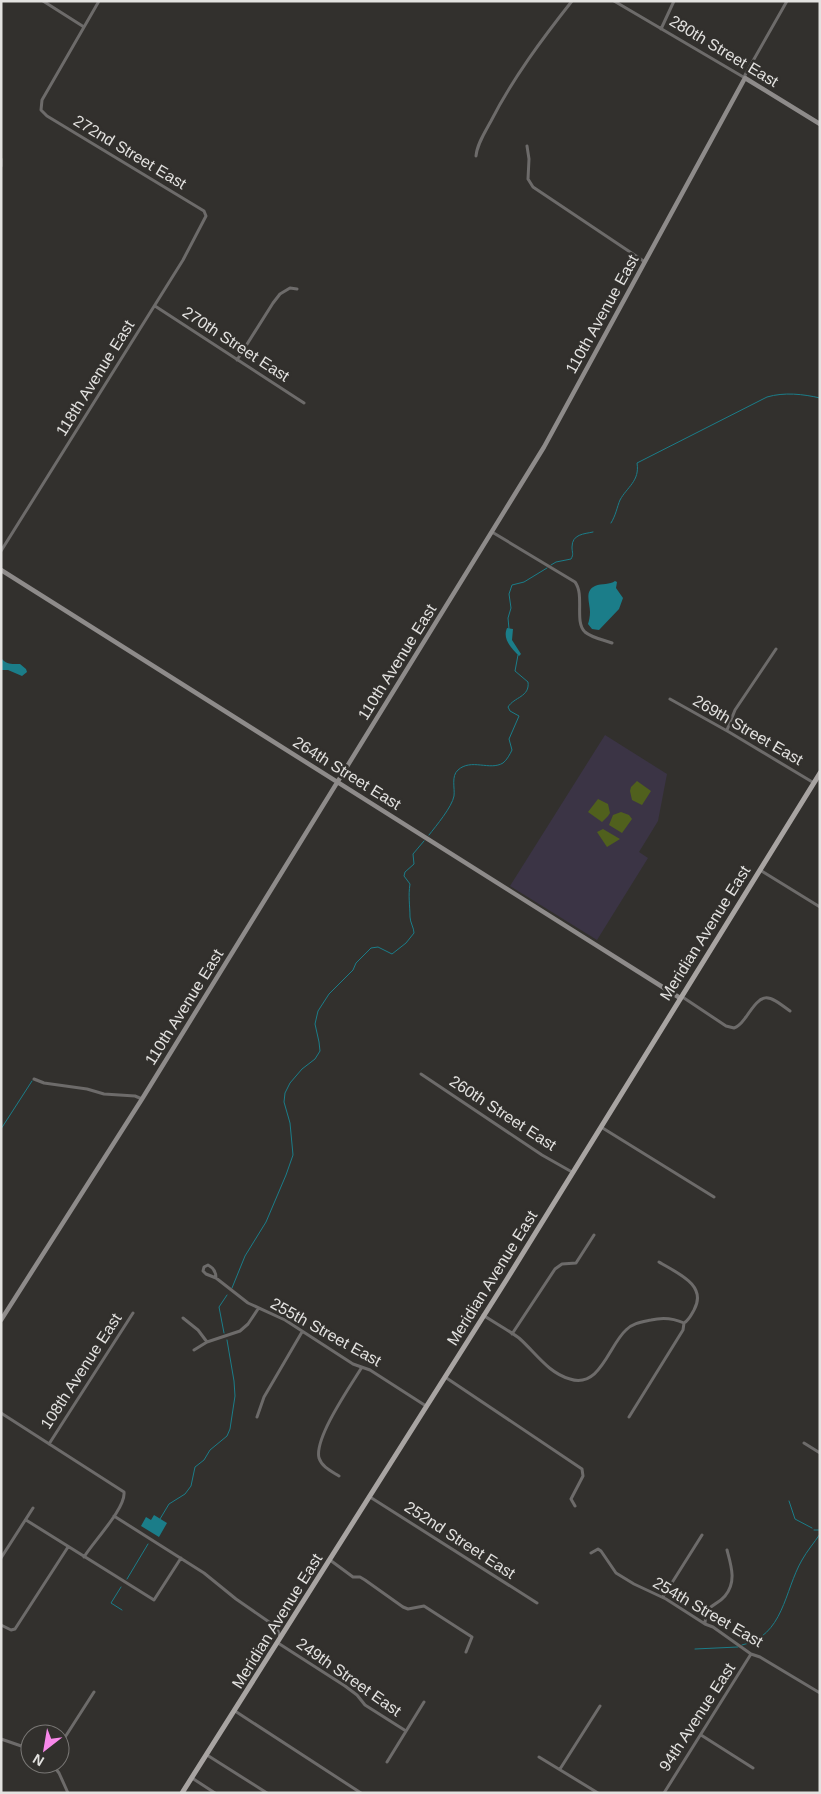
<svg xmlns="http://www.w3.org/2000/svg" width="821" height="1794" font-family="Arial,sans-serif">
	<rect width="100%" height="100%" fill="#32302d"/>
	<path fill="#3b3445" d="M 605,735 L 667,774 L 658,821 L 639,852 L 648,858 L 597,940 L 510,886 Z"/>
	<path fill="#50601d" d="M 637,781 L 651,791 L 642,805 L 632,800 L 630,791 L 631,787 Z
		M 598,799 L 608,804 L 610,813 L 608,816 L 602,822 L 588,812 Z
		M 621,812 L 629,815 L 632,819 L 622,833 L 609,825 L 613,815 Z
		M 603,829 L 620,839 L 607,847 L 597,832 Z"/>
	<path fill="#1b7d89" d="M 615,581 L 617,582 L 616,588 L 623,598 L 619,609 L 599,630 L 592,629 L 588,624 C 589,621 590,616 590,612 C 590,603 584,591 595,586 C 602,583 610,585 615,581 Z
		M 507,628 L 513,629 L 512,640 L 521,654 L 519,656 C 512,648 502,640 507,628 Z
		M 1,658 C 7,665 11,664 20,664 L 26,669 L 27,672 L 22,676 L 8,670 L 1,670 Z
		M 154,1515 L 167,1523 L 159,1537 L 141,1526 L 146,1517 L 151,1520 Z"/>
	<g fill="none" stroke-linecap="round" stroke-linejoin="round">
		<path stroke="#1b7d89" stroke-width="1" d="M 611,523 C 616,515 617,507 620,500 C 627,487 640,481 637,463 L 767,397 C 784,392 803,394 820,398
			M 551,565 L 556,562 L 571,559 C 574,554 572,553 572,547 C 572,534 584,534 593,532
			M 509,629 L 508,618 L 511,608 L 509,594 L 512,585 L 524,582 L 547,568
			M 429,835 C 436,826 452,807 454,796 C 455,788 451,776 458,770 C 471,758 490,771 503,763 C 507,760 510,754 512,750 L 509,739 L 519,716 L 510,711 L 508,707 C 514,697 530,697 528,682 L 515,671 L 518,655
			M 1,1129 L 32,1081
			M 232,1288 L 245,1256 L 266,1222 L 286,1175 L 293,1155 L 290,1123 L 284,1102 L 285,1093 L 290,1083 L 302,1069 L 315,1059 L 320,1051 L 319,1042 L 315,1024 L 318,1011 L 329,994 L 353,970 L 356,963 L 371,948 L 378,947 L 392,954 L 406,943 L 414,933 C 414,928 410,922 410,917 C 410,906 408,896 410,884 L 404,876 L 405,872 L 414,864 L 413,854 L 424,841
			M 224,1333 L 219,1307 L 227,1295
			M 789,1501 L 795,1519 L 812,1528
			M 160,1519 L 169,1504 L 185,1494 L 191,1486 L 195,1467 L 204,1460 L 210,1450 L 227,1436 L 230,1429 L 235,1396 L 234,1381 L 227,1340
			M 814,1530 L 820,1530
			M 127,1579 L 148,1544
			M 121,1587 L 111,1603 L 122,1610
			M 742,1645 C 784,1636 784,1591 802,1560 C 807,1551 814,1543 820,1534
			M 695,1649 L 738,1647"/>
		<path stroke="#6d6b6a" stroke-width="3" d="M 43,1 L 84,27
			M 614,1 L 745,78 L 745,75 L 787,1
			M 661,29 L 674,1
			M 527,146 L 529,159 L 528,179 L 533,187 L 645,262
			M 476,156 C 477,144 485,132 491,121 C 513,78 542,39 572,1
			M 1,159 L 1,166
			M 155,306 L 304,403
			M 237,360 L 273,303 L 280,294 L 290,288 L 297,289
			M 492,532 L 575,582 C 585,595 574,622 585,632 C 592,638 604,640 612,643
			M 1,551 L 183,260 L 206,216 L 204,211 L 47,116 L 41,110 L 42,100 L 99,1
			M 670,699 L 729,732 L 814,783
			M 727,730 L 735,710 L 776,649
			M 760,870 L 820,907
			M 681,996 L 726,1026 L 734,1028 C 740,1026 742,1022 746,1017 C 763,992 766,993 790,1011
			M 421,1074 L 542,1155 L 572,1172
			M 34,1079 L 44,1083 L 87,1089 L 104,1094 L 135,1096 L 142,1099
			M 601,1127 L 714,1197
			M 216,1278 C 216,1272 214,1268 208,1265 L 204,1267 L 203,1271 L 206,1274 L 216,1278 L 248,1303 L 285,1320 L 353,1364 L 370,1370 L 426,1406
			M 483,1315 C 495,1323 508,1330 519,1338 C 535,1352 548,1373 570,1379 C 600,1389 609,1345 626,1330 C 633,1323 642,1322 651,1320 C 663,1317 673,1318 684,1323
			M 183,1318 L 198,1330 L 207,1342
			M 512,1334 L 555,1269 L 562,1264 L 576,1263 L 594,1235
			M 194,1350 L 207,1342 L 240,1331 L 248,1324 L 258,1309
			M 445,1377 L 582,1469 L 583,1476 L 571,1499 L 575,1506
			M 1,1413 L 124,1492 C 126,1508 93,1542 84,1557
			M 257,1417 L 264,1397 L 302,1332
			M 629,1417 L 683,1330 L 684,1323 C 689,1320 691,1315 694,1310 C 708,1285 677,1273 659,1262
			M 804,1443 L 820,1453
			M 49,1444 L 133,1313
			M 339,1476 C 331,1471 322,1467 319,1458 C 314,1438 351,1385 362,1367
			M 370,1497 L 537,1603
			M 114,1516 L 204,1573 L 236,1599 L 272,1624 L 278,1631 L 280,1637
			M 26,1520 L 154,1600 L 181,1558
			M 591,1553 L 598,1549 L 601,1551 L 616,1573 L 634,1584 L 666,1599 L 705,1624 L 713,1627 L 751,1654 L 760,1657 L 820,1693
			M 1,1558 L 33,1508
			M 330,1560 L 353,1577 L 360,1577 L 365,1580 L 403,1607 L 408,1609 L 424,1606 L 472,1637 L 466,1652
			M 663,1597 L 702,1535
			M 705,1624 C 706,1602 715,1608 725,1596 C 737,1582 731,1565 727,1550
			M 1,1625 L 11,1630 L 15,1629 L 68,1547
			M 278,1643 L 345,1686 L 357,1695 L 365,1705 L 406,1731
			M 235,1711 L 361,1793
			M 701,1735 L 753,1768
			M 1,1739 L 30,1749
			M 60,1745 L 94,1692
			M 207,1755 L 267,1793
			M 539,1757 L 598,1793
			M 387,1762 L 424,1702
			M 52,1764 L 59,1773 L 68,1793
			M 560,1769 L 600,1706
			M 192,1778 L 215,1793
			M 664,1793 L 751,1654"/>
		<path stroke="#8e8b8a" stroke-width="4.5" d="M 1,570 L 680,998
			M 1,1320 L 142,1099 L 544,447 L 745,78 L 820,124"/>
		<path stroke="#a8a4a2" stroke-width="5" d="M 182,1793 L 507,1279 L 820,773"/>
	</g>
	<g text-anchor="middle" dominant-baseline="central" stroke-width="5" stroke-linejoin="round" paint-order="stroke">
		<g font-size="16" fill="#e3e2e0" stroke="#32302d">
			<text transform="translate(724 51) rotate(31)">280th Street East</text>
			<text transform="translate(130 152) rotate(31)">272nd Street East</text>
			<text transform="translate(602 314) rotate(-61)">110th Avenue East</text>
			<text transform="translate(236 344) rotate(33)">270th Street East</text>
			<text transform="translate(95 378) rotate(-58)">118th Avenue East</text>
			<text transform="translate(397 662) rotate(-58)">110th Avenue East</text>
			<text transform="translate(748 730) rotate(30)">269th Street East</text>
			<text transform="translate(347 773) rotate(32)">264th Street East</text>
			<text transform="translate(705 933) rotate(-58)">Meridian Avenue East</text>
			<text transform="translate(184 1007) rotate(-58)">110th Avenue East</text>
			<text transform="translate(503 1113) rotate(33)">260th Street East</text>
			<text transform="translate(492 1278) rotate(-58)">Meridian Avenue East</text>
			<text transform="translate(326 1332) rotate(29)">255th Street East</text>
			<text transform="translate(81 1371) rotate(-57)">108th Avenue East</text>
			<text transform="translate(460 1540) rotate(33)">252nd Street East</text>
			<text transform="translate(708 1612) rotate(30)">254th Street East</text>
			<text transform="translate(277 1621) rotate(-58)">Meridian Avenue East</text>
			<text transform="translate(349 1677) rotate(35)">249th Street East</text>
			<text transform="translate(697 1717) rotate(-57)">94th Avenue East</text>
		</g>
	</g>
	<rect width="821" height="1794" fill="none" stroke="#e3e2e0" stroke-width="5"/>
	<g transform="translate(45 1749) rotate(211)"><circle r="24" fill="#32302d" stroke="#797775"/>
	<path d="M0-4L9 19L0 12L-9 19Z" fill="#f888ea"/>
	<text y="-8" font-size="14" font-weight="bold" text-anchor="middle" fill="#e3e2e0">N</text>
	</g>
</svg>
